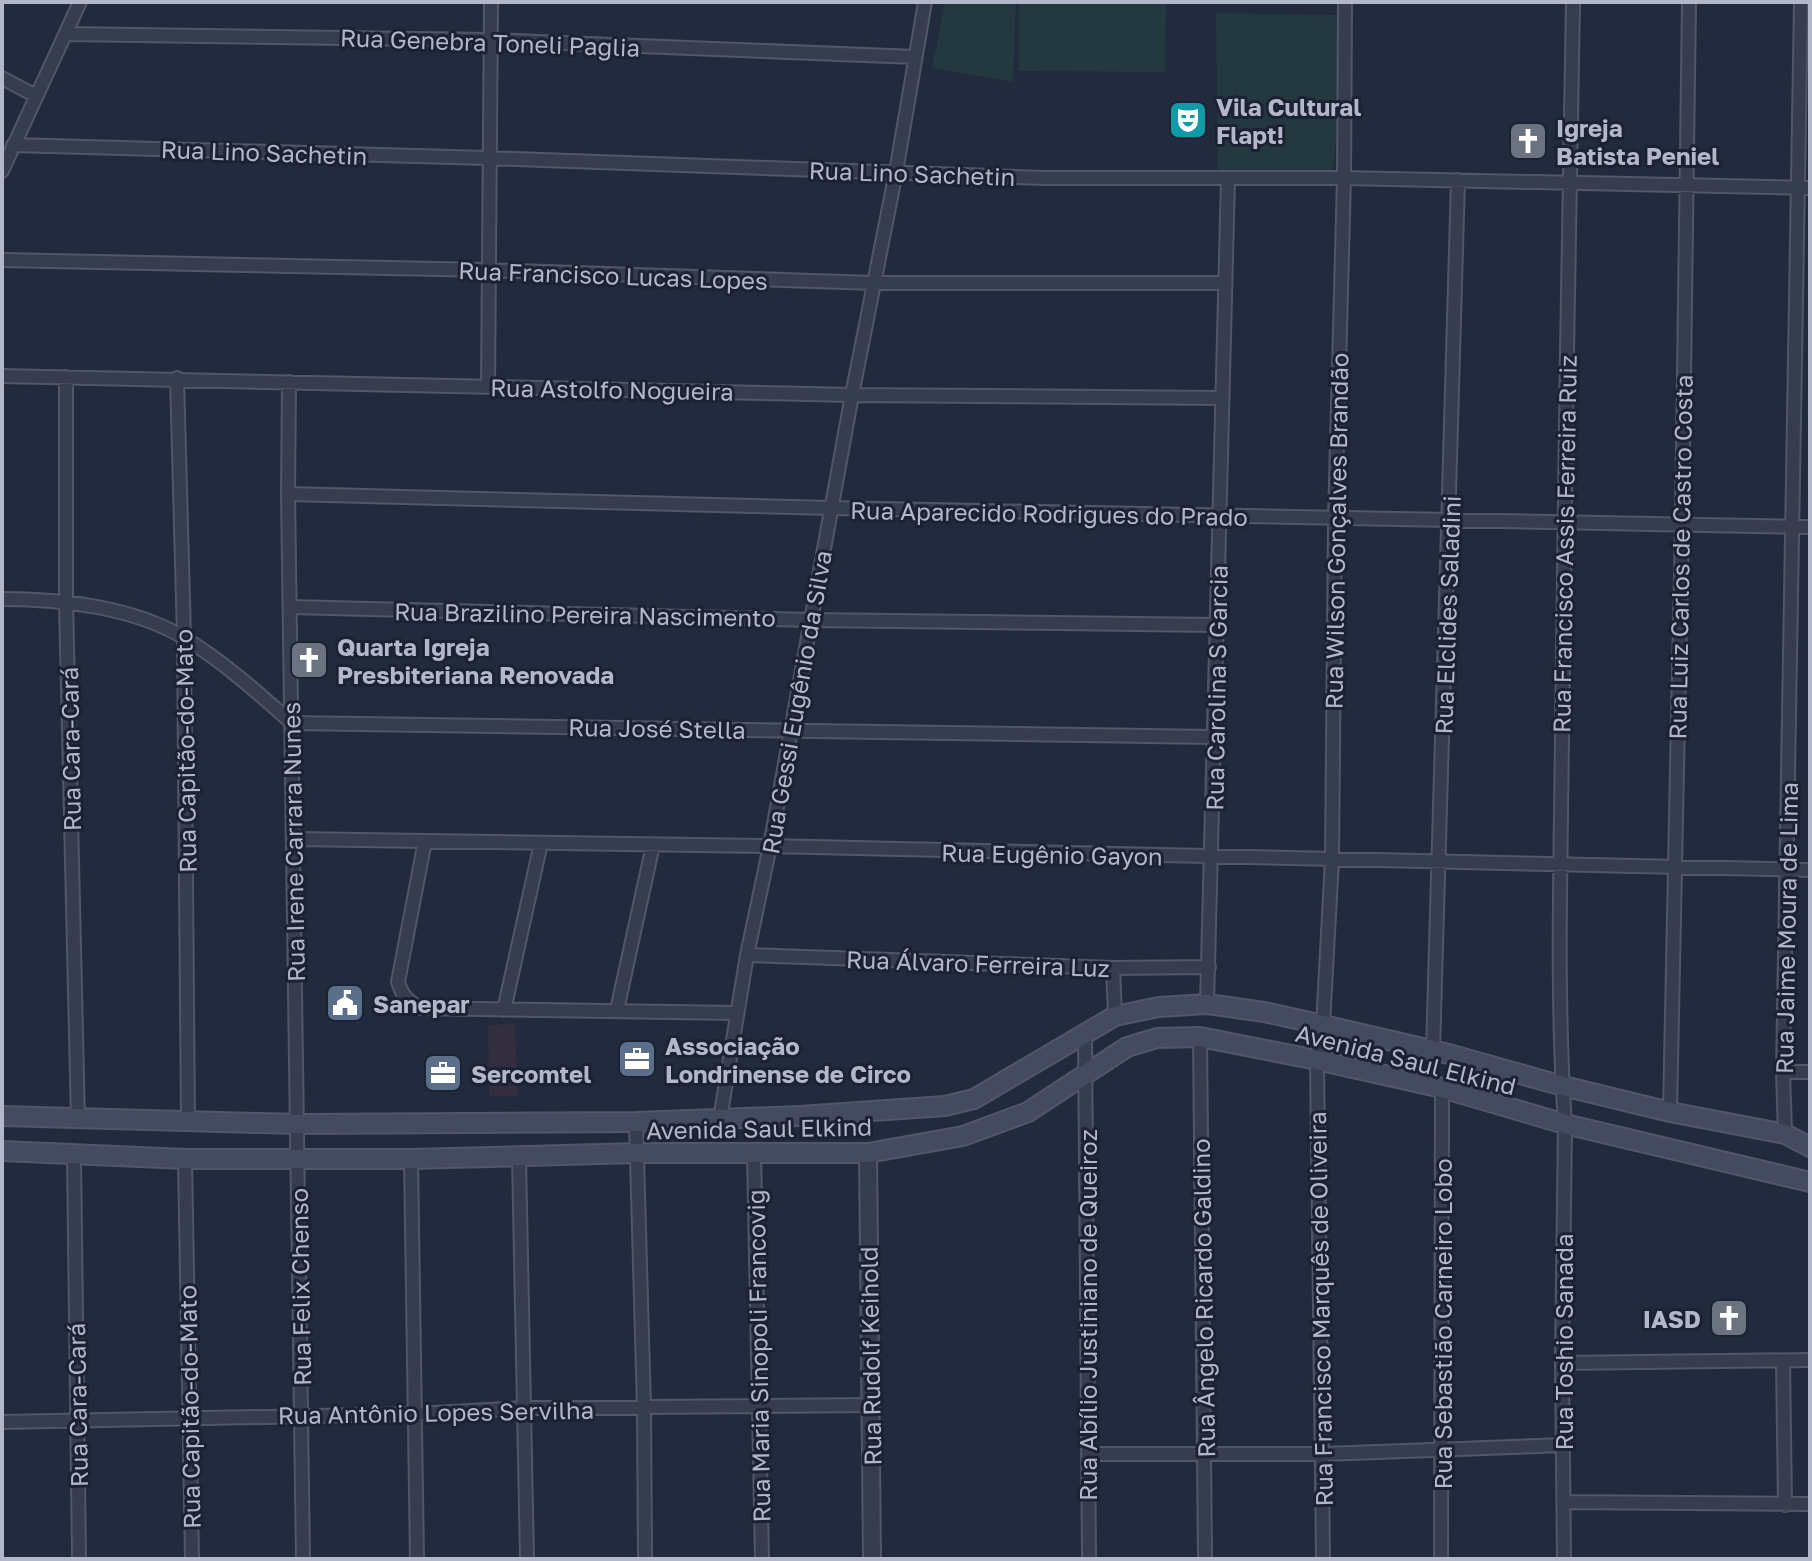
<svg xmlns="http://www.w3.org/2000/svg" width="1812" height="1561" font-family="'Golos Text',sans-serif">
	<rect width="100%" height="100%" fill="#222a3e"/>
	<path fill="#332e3f" d="M 515,1024 L 518,1096 L 489,1096 L 488,1025 Z"/>
	<path fill="#24383f" d="M 945,2 L 1016,2 L 1013,82 L 932,68 Z
		M 1019,2 L 1166,2 L 1165,72 L 1019,71 Z
		M 1216,13 L 1338,15 L 1336,140 L 1333,168 L 1322,175 L 1218,171 Z"/>
	<g fill="none" stroke-linecap="round" stroke-linejoin="round">
		<defs>
			<path id="minor" d="M 66,34 L 490,40 L 915,57
				M 2,78 L 36,96
				M 13,145 L 488,158 L 1043,178 L 1344,178 L 1810,188
				M 2,171 L 80,2
				M 2,260 L 487,270 L 873,283 L 1224,283
				M 2,376 L 852,395 L 1222,398
				M 66,377 L 66,602 L 78,1120
				M 177,378 L 184,637 L 188,1123
				M 289,382 L 288,494 L 303,1559
				M 488,387 L 491,2
				M 288,494 L 831,508 L 1810,527
				M 2,599 C 61,599 135,607 186,639 C 225,663 258,693 292,723
				M 290,607 L 811,620 L 1217,625
				M 292,723 L 1214,737
				M 294,839 L 770,846 L 1810,870
				M 425,841 L 398,982 C 402,995 407,1001 420,1008 L 736,1013
				M 747,955 L 1113,968 L 1209,967
				M 1113,968 L 1115,1016
				M 1207,1004 L 1228,179
				M 504,1010 L 541,843
				M 617,1010 L 653,845
				M 1085,1034 L 1089,1559
				M 1200,1037 L 1205,1559
				M 1433,1051 L 1458,180
				M 1783,1072 L 1810,1072
				M 1670,1112 L 1682,525 L 1689,2
				M 720,1119 L 747,955 L 770,846 L 852,395 L 896,172 L 925,2
				M 636,1122 L 644,1408 L 645,1559
				M 1785,1134 L 1783,1072 L 1801,2
				M 754,1153 L 762,1559
				M 74,1156 L 79,1559
				M 519,1157 L 527,1559
				M 185,1159 L 192,1559
				M 411,1159 L 417,1559
				M 1783,1361 L 1785,1505
				M 1562,1363 L 1810,1360
				M 2,1422 L 416,1414 L 524,1408 L 870,1405
				M 1088,1454 L 1323,1454 L 1563,1445
				M 1564,1502 L 1810,1504
				M 1323,1559 L 1317,1060 L 1323,1025 L 1332,860 L 1335,519 L 1344,178 L 1345,2
				M 1441,1559 L 1442,1088
				M 1564,1559 L 1562,1363 L 1565,1124 C 1556,994 1561,862 1562,732 C 1564,489 1569,245 1573,2"/>
			<path id="tertiary" d="M 868,1153 L 872,1559"/>
			<path id="secondary" d="M 2,1116 L 297,1124 L 636,1122 L 800,1116 L 945,1106 L 974,1099 L 1115,1016 L 1159,1007 L 1207,1004 L 1264,1012 L 1323,1025 L 1449,1054 L 1563,1086 L 1670,1112 L 1785,1134 L 1810,1147
				M 2,1151 L 185,1159 L 411,1159 L 638,1153 L 868,1153 L 963,1136 L 1028,1112 L 1127,1047 L 1157,1038 L 1200,1037 L 1317,1060 L 1442,1088 L 1565,1124 L 1810,1182"/>
		</defs>
		<use href="#minor" stroke="#515769" stroke-width="16"/>
		<use href="#tertiary" stroke="#515769" stroke-width="20"/>
		<use href="#secondary" stroke="#515769" stroke-width="22"/>
		<use href="#minor" stroke="#363d4e" stroke-width="12"/>
		<use href="#tertiary" stroke="#363d4e" stroke-width="16"/>
		<use href="#secondary" stroke="#444b61" stroke-width="18"/>
	</g>
	<defs>
		<symbol id="theatre-square" viewBox="-11 -11 22 22"><rect x="-9" y="-9" width="18" height="18" rx="4" fill="#0f9aa8" stroke="#1b2233"/><path d="M-5-5.5Q0-4 5-5.5V0Q5 5 0 6Q-5 5-5 0ZM-3.3-2.5H-1v1.5H-3.3ZM1-2.5H3.3v1.5H1ZM-2.8 1Q0 5.5 2.8 1Z" fill="#fff"/></symbol>
		<symbol id="church-square" viewBox="-11 -11 22 22"><rect x="-9" y="-9" width="18" height="18" rx="4" fill="#6b7280" stroke="#1b2233"/><path d="M-1.2-6h2.4v3.5h3.3v2.4h-3.3V6h-2.4V-.1h-3.3v-2.4h3.3Z" fill="#fff"/></symbol>
		<symbol id="civic-square" viewBox="-11 -11 22 22"><rect x="-9" y="-9" width="18" height="18" rx="4" fill="#5c6f8a" stroke="#1b2233"/><path d="M-.6-6.5H3V-4.5H.6V-3L4-1V1h2V6H-6V1h2V-1L-.6-3ZM-1.2 2.5V6h2.4V2.5Z" fill="#fff"/></symbol>
		<symbol id="office-square" viewBox="-11 -11 22 22"><rect x="-9" y="-9" width="18" height="18" rx="4" fill="#5c6f8a" stroke="#1b2233"/><path d="M-6-3h4V-5.5h4V-3h4V5H-6ZM-1-4.5V-3h2v-1.5ZM-6 0V1H6V0Z" fill="#fff"/></symbol>
	</defs>
	<g fill-rule="evenodd">
		<use href="#theatre-square" x="1166" y="98" width="44" height="44"/>
		<use href="#church-square" x="1506" y="119" width="44" height="44"/>
		<use href="#church-square" x="287" y="638" width="44" height="44"/>
		<use href="#civic-square" x="323" y="981" width="44" height="44"/>
		<use href="#office-square" x="615" y="1037" width="44" height="44"/>
		<use href="#office-square" x="421" y="1051" width="44" height="44"/>
		<use href="#church-square" x="1707" y="1296" width="44" height="44"/>
	</g>
	<g text-anchor="middle" dominant-baseline="central" stroke-width="6" stroke-linejoin="round" paint-order="stroke">
		<g font-size="24" fill="#b2b7c9" stroke="#1b2233">
			<text transform="translate(490 42) rotate(2)">Rua Genebra Toneli Paglia</text>
			<text transform="translate(264 152) rotate(2)">Rua Lino Sachetin</text>
			<text transform="translate(912 173) rotate(2)">Rua Lino Sachetin</text>
			<text transform="translate(613 275) rotate(2)">Rua Francisco Lucas Lopes</text>
			<text transform="translate(612 389) rotate(1)">Rua Astolfo Nogueira</text>
			<text transform="translate(1049 513) rotate(1)">Rua Aparecido Rodrigues do Prado</text>
			<text transform="translate(1336 531) rotate(-89)">Rua Wilson Gonçalves Brandão</text>
			<text transform="translate(1564 544) rotate(-89)">Rua Francisco Assis Ferreira Ruiz</text>
			<text transform="translate(1680 557) rotate(-89)">Rua Luiz Carlos de Castro Costa</text>
			<text transform="translate(585 614) rotate(1)">Rua Brazilino Pereira Nascimento</text>
			<text transform="translate(1447 615) rotate(-88)">Rua Elclides Saladini</text>
			<text transform="translate(1216 688) rotate(-89)">Rua Carolina S Garcia</text>
			<text transform="translate(796 702) rotate(-80)">Rua Gessi Eugênio da Silva</text>
			<text transform="translate(657 728) rotate(1)">Rua José Stella</text>
			<text transform="translate(70 749) rotate(-91)">Rua Cara-Cará</text>
			<text transform="translate(185 751) rotate(-91)">Rua Capitão-do-Mato</text>
			<text transform="translate(293 842) rotate(-91)">Rua Irene Carrara Nunes</text>
			<text transform="translate(1052 854) rotate(1)">Rua Eugênio Gayon</text>
			<text transform="translate(1786 928) rotate(-89)">Rua Jaime Moura de Lima</text>
			<text transform="translate(978 963) rotate(2)">Rua Álvaro Ferreira Luz</text>
			<text transform="translate(1406 1059) rotate(14)">Avenida Saul Elkind</text>
			<text transform="translate(759 1128) rotate(-1)">Avenida Saul Elkind</text>
			<text transform="translate(300 1287) rotate(-91)">Rua Felix Chenso</text>
			<text transform="translate(1203 1298) rotate(-91)">Rua Ângelo Ricardo Galdino</text>
			<text transform="translate(1320 1309) rotate(-91)">Rua Francisco Marquês de Oliveira</text>
			<text transform="translate(1087 1315) rotate(-90)">Rua Abílio Justiniano de Queiroz</text>
			<text transform="translate(1442 1324) rotate(-90)">Rua Sebastião Carneiro Lobo</text>
			<text transform="translate(1563 1342) rotate(-90)">Rua Toshio Sanada</text>
			<text transform="translate(758 1356) rotate(-91)">Rua Maria Sinopoli Francovig</text>
			<text transform="translate(870 1356) rotate(-91)">Rua Rudolf Keihold</text>
			<text transform="translate(77 1405) rotate(-91)">Rua Cara-Cará</text>
			<text transform="translate(189 1407) rotate(-91)">Rua Capitão-do-Mato</text>
			<text transform="translate(436 1412) rotate(-1)">Rua Antônio Lopes Servilha</text>
		</g>
		<g font-size="24" font-weight="bold" fill="#b2b7c9" stroke="#1b2233" text-anchor="start">
			<text x="1216" y="106">Vila Cultural<tspan x="1216" dy="28">Flapt!</tspan></text>
			<text x="1556" y="127">Igreja<tspan x="1556" dy="28">Batista Peniel</tspan></text>
			<text x="337" y="646">Quarta Igreja<tspan x="337" dy="28">Presbiteriana Renovada</tspan></text>
			<text x="373" y="1003">Sanepar</text>
			<text x="665" y="1045">Associação<tspan x="665" dy="28">Londrinense de Circo</tspan></text>
			<text x="471" y="1073">Sercomtel</text>
			<text x="1701" y="1318" text-anchor="end">IASD</text>
		</g>
	</g>
	<rect width="1812" height="1561" fill="none" stroke="#b2b7c9" stroke-width="8"/>
</svg>
